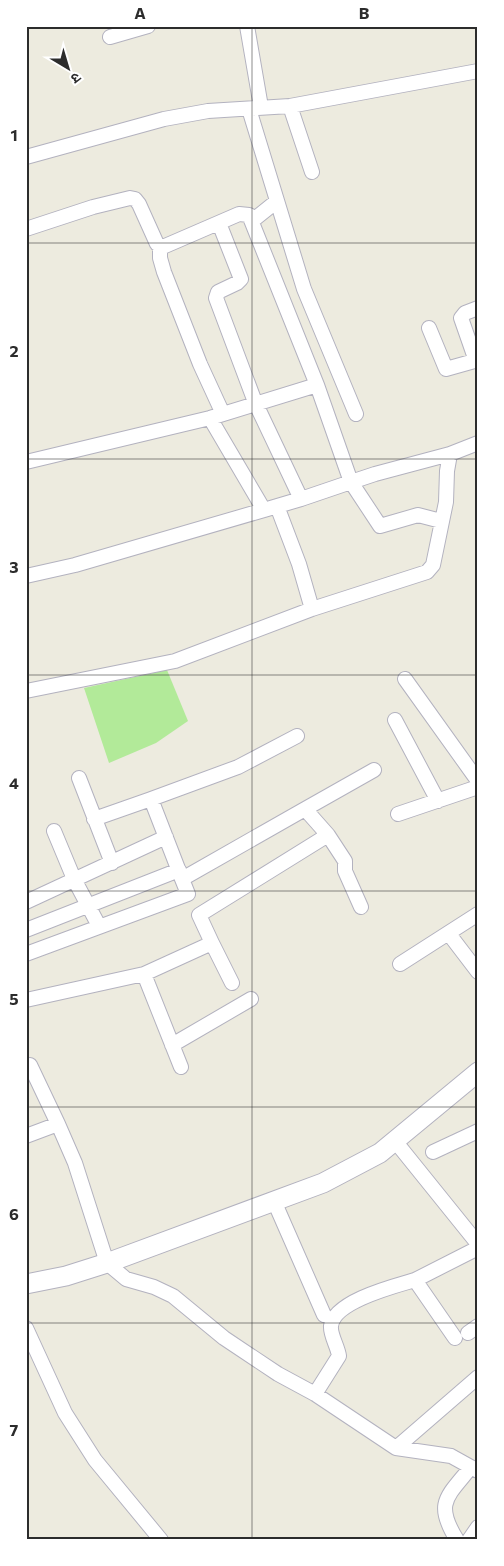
<svg xmlns="http://www.w3.org/2000/svg" width="504" height="1566" font-family="Commissioner,'Noto Sans Devanagari',sans-serif">
	<rect width="100%" height="100%" fill="#edebdf"/>
	<path fill="#b2ea99" d="M 167,670 L 188,721 L 156,743 L 109,763 L 84,688 Z"/>
	<g fill="none" stroke-linecap="round" stroke-linejoin="round">
		<defs>
			<path id="street" d="M 247,26 L 261,107
				M 110,37 L 148,26
				M 290,106 L 312,172
				M 249,109 L 304,289 L 356,414
				M 26,157 L 164,119 L 208,111 L 290,106 L 478,71
				M 252,221 L 277,201
				M 219,223 L 241,279 L 237,283 L 218,292 L 216,298 L 255,402 L 301,499 L 264,510
				M 26,229 L 93,207 L 130,198 L 135,199 L 139,204 L 157,244 L 165,246 L 239,214 L 249,215 L 317,385
				M 160,246 L 160,258 L 164,272 L 200,364 L 223,414
				M 429,328 L 446,369 L 478,360
				M 476,361 L 461,318 L 465,313 L 478,308
				M 26,462 L 210,418 L 317,385 L 351,482 L 375,474 L 450,454
				M 301,499 L 351,482 L 380,526 L 418,515 L 441,521
				M 277,506 L 299,564 L 312,609
				M 26,576 L 75,565 L 264,510 L 210,418
				M 405,679 L 478,781
				M 26,691 L 175,661 L 312,609 L 427,572 L 433,565 L 446,502 L 447,471 L 450,454 L 478,443
				M 395,720 L 438,801
				M 79,778 L 112,863
				M 305,809 L 374,770
				M 398,814 L 478,787
				M 94,819 L 151,799
				M 54,831 L 74,879 L 99,926
				M 328,835 L 345,861 L 345,871 L 361,907
				M 182,879 L 151,799 L 238,767 L 297,736
				M 26,902 L 166,837
				M 26,930 L 179,870
				M 449,934 L 478,972
				M 212,943 L 232,983
				M 26,954 L 188,894 L 182,879 L 305,809 L 328,835 L 199,915 L 212,943 L 144,974 L 26,1000
				M 400,964 L 478,914
				M 144,974 L 181,1067
				M 172,1045 L 251,999
				M 58,1124 L 75,1163 L 107,1263 L 126,1279 L 154,1287 L 173,1296 L 224,1338 L 278,1374 L 315,1394 L 396,1448 L 451,1456 L 478,1471
				M 26,1136 L 58,1124 L 30,1065
				M 395,1141 L 478,1244
				M 433,1152 L 478,1131
				M 274,1201 L 324,1315
				M 415,1280 L 478,1248
				M 26,1328 L 65,1413 L 95,1460 L 161,1540
				M 468,1333 L 478,1326
				M 315,1394 L 339,1356 C 338,1347 330,1335 331,1326 C 334,1301 395,1286 415,1280 L 455,1338
				M 396,1448 L 478,1377
				M 457,1540 C 434,1503 447,1497 471,1467
				M 469,1540 L 478,1527"/>
			<path id="secondary" d="M 26,1284 L 66,1276 L 107,1263 L 323,1183 L 380,1153 L 478,1072"/>
		</defs>
		<use href="#street" stroke="#b3b2bf" stroke-width="16"/>
		<use href="#secondary" stroke="#b3b2bf" stroke-width="21"/>
		<use href="#street" stroke="#fff" stroke-width="14"/>
		<use href="#secondary" stroke="#fff" stroke-width="19"/>
	</g>
	<path fill="none" stroke="#2c2c2c" stroke-width="1" stroke-opacity="0.55" d="M 252,26 L 252,1540M 26,243 L 478,243M 26,459 L 478,459M 26,675 L 478,675M 26,891 L 478,891M 26,1107 L 478,1107M 26,1323 L 478,1323"/>
	<rect width="504" height="1566" fill="none" stroke="#ffffff" stroke-width="55"/>
	<g transform="translate(68 68) rotate(142)" stroke="#ffffff" stroke-width="4" paint-order="stroke">
	<path d="M0-4L9 19L0 12L-9 19Z" fill="#2c2c2c"/>
	<text y="-8" font-size="14" font-weight="bold" text-anchor="middle" fill="#2c2c2c">उ</text>
	</g>
	<rect x="28" y="28" width="448" height="1510" fill="none" stroke="#2c2c2c" stroke-width="2"/>
	<g font-size="16" text-anchor="middle" font-weight="bold" fill="#2c2c2c">
		<text x="140" y="19">A</text>
		<text x="364" y="19">B</text>
		<text x="14" y="141">1</text>
		<text x="14" y="357">2</text>
		<text x="14" y="573">3</text>
		<text x="14" y="789">4</text>
		<text x="14" y="1005">5</text>
		<text x="14" y="1220">6</text>
		<text x="14" y="1436">7</text>
	</g>
</svg>
